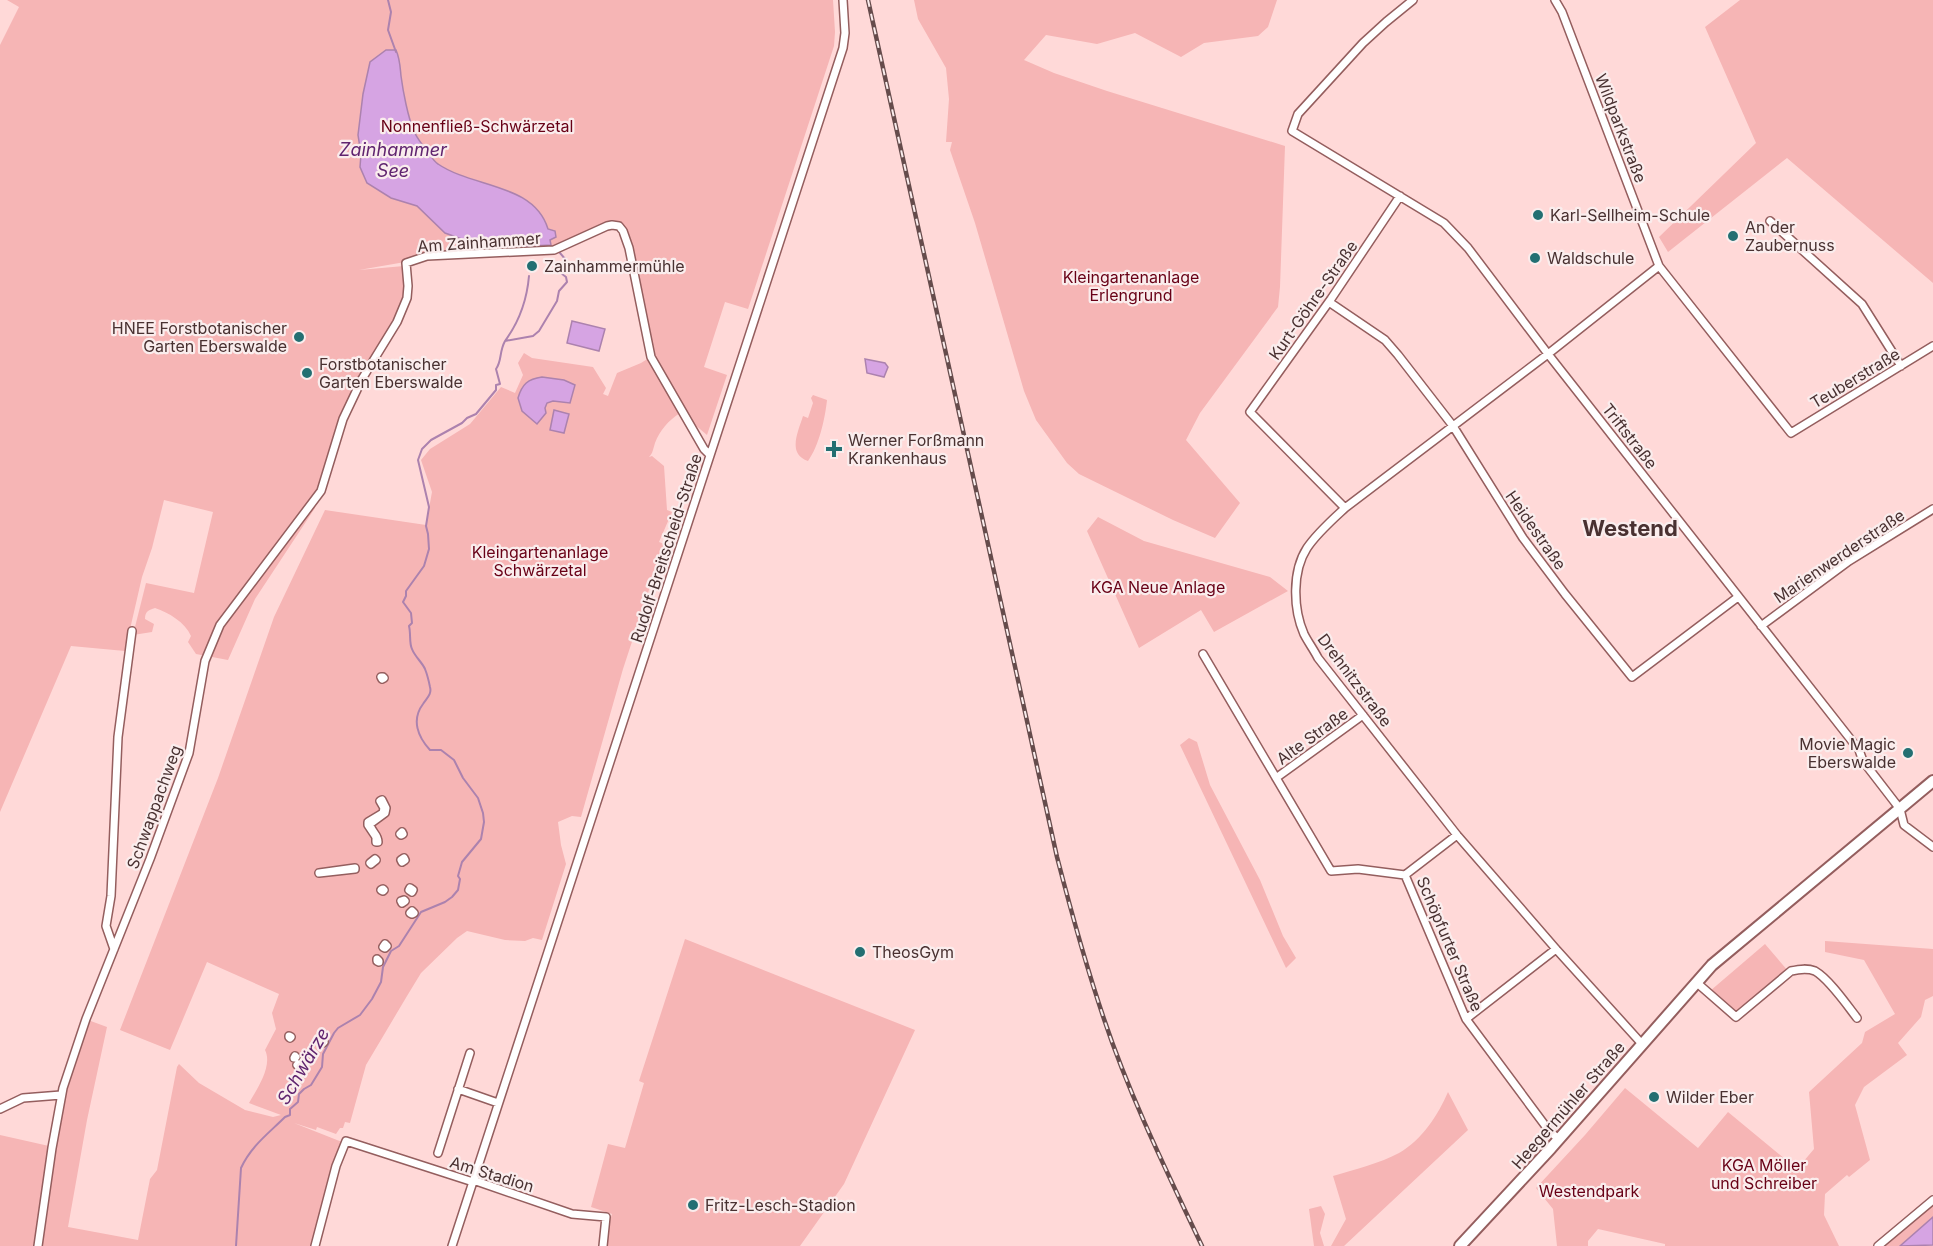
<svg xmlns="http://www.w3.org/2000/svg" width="1933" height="1246" font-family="Inter,sans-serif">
	<rect width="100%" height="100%" fill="#ffd9d8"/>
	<path fill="#f6b5b5" d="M 7,0 L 833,0 L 835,32 L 834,46 L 748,309 L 725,302 L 704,367 L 727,375 L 707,435 L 694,424 L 652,356 L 620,224 L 550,248 L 516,249 L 405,262 L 359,270 L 404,266 L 406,287 L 405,299 L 391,328 L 360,376 L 340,417 L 317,491 L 315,508 L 255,599 L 228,660 L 196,654 L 188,642 L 191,636 C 185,622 169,613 155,608 C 149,610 145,611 145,619 L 154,624 L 152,632 L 133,635 L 146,583 L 194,593 L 213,512 L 164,500 L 152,548 L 142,577 L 125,651 L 71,646 L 0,812 L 0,45 L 19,7 Z
		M 914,0 L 1277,0 L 1268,27 L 1258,36 L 1204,43 L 1181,57 L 1135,33 L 1097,44 L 1046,35 L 1024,60 L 1054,73 L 1107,91 L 1285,146 L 1280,287 L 1278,307 L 1200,413 L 1186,440 L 1240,503 L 1215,538 L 1173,520 L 1079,474 L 1067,463 L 1036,420 L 1024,391 L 975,223 L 950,150 L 952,142 L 946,142 L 949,99 L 946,68 L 918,19 Z
		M 1740,0 L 1933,0 L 1933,283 L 1787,158 L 1668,252 L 1659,237 L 1756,143 L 1705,27 Z
		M 524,353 L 532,358 L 593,367 L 606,388 L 603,394 L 608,396 L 617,373 L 641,363 L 649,358 L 680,413 C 668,421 660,430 655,443 C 653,449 653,453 649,457 L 652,456 L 664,466 L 667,510 L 672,512 L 659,542 L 664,544 L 623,669 L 581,817 L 572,816 L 558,822 L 561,845 L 566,864 L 542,940 L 533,938 L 525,941 L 505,940 L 467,931 L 457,938 L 421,973 L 407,996 L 366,1065 L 350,1123 L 345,1122 L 343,1128 L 340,1128 L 336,1134 L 317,1127 L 316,1130 L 294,1123 L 342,1142 L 312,1246 L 40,1246 L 60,1117 L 72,1068 L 88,1020 L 107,1027 L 87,1120 L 68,1227 L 138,1240 L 150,1179 L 157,1170 L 177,1067 L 179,1064 L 199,1083 L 245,1110 L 273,1117 L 281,1115 L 249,1103 C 257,1089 273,1066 265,1050 L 276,1029 L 272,1013 L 279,994 L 207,962 L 170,1050 L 120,1030 L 218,778 L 274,617 L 325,510 L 426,525 L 432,492 L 421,460 L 430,449 L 470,424 L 501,387 L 515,393 L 523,375 L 518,363 Z
		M 813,395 L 827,400 C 825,419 819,446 808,461 C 787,454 798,432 803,416 L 808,418 L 813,403 L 811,398 Z
		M 1098,517 L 1144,541 L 1270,577 L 1288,591 L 1214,632 L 1201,610 L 1139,648 L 1087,531 Z
		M 1189,738 L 1197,742 L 1210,785 L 1260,880 L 1283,936 L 1296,958 L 1286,968 L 1180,745 Z
		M 685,939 L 915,1030 L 844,1184 L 800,1246 L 607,1246 L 609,1223 L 612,1214 L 591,1207 L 608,1144 L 625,1148 L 644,1083 L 639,1081 Z
		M 1825,941 L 1933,949 L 1933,996 L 1925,1000 L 1921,1017 L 1898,1043 L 1907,1055 L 1864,1087 L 1855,1105 L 1870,1160 L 1849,1177 L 1847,1175 L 1825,1194 L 1824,1215 L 1839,1246 L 1665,1246 L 1665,1244 L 1598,1229 L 1588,1241 L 1588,1246 L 1557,1246 L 1553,1209 L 1536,1188 L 1585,1135 L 1625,1088 L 1698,1148 L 1728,1112 L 1797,1169 L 1814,1149 L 1809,1092 L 1862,1043 L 1865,1032 L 1895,1014 L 1864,960 L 1825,952 Z
		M 1765,944 L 1788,971 L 1740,1011 L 1734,1013 L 1710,991 Z
		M 1448,1092 L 1468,1130 L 1344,1246 L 1314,1246 L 1309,1209 L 1321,1206 L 1325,1214 L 1320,1233 L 1324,1246 L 1331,1246 L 1346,1219 L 1333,1176 C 1353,1170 1381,1163 1399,1153 C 1422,1140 1438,1115 1448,1092 Z
		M 0,1135 L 49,1146 L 34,1246 L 0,1246 Z
		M 1933,1200 L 1933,1217 L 1900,1246 L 1878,1246 Z"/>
	<path fill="#d6a4e3" stroke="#ac82ae" stroke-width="1.5" d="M 386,50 L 396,50 C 400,59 400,66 401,76 C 403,91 408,118 414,131 C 416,137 422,144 426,150 C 430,154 433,161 438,164 C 473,188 534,183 548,229 L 555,231 L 556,237 L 550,240 L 551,245 L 533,246 L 531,248 L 531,246 L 529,248 L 526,248 L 525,246 L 499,246 L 470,242 L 445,233 L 417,206 L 391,198 L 367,183 L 360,167 L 361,154 L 358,135 L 363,94 L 370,62 Z
		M 572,321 L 605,329 L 599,351 L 567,343 Z
		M 865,359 L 885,363 L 888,367 L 884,377 L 867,373 Z
		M 542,377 L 564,380 L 575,385 L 570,403 L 553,401 L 547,403 L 545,408 L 546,413 L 537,424 L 522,411 L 518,398 C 522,384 528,379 542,377 Z
		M 554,410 L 569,414 L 564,433 L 550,430 Z
		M 1933,1217 L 1933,1245 L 1900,1246 Z"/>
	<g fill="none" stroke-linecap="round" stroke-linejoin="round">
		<path stroke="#ac82ae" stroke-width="2" d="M 388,0 L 391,12 L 388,30 L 396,52
			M 505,341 C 519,322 527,299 529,276
			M 236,1246 L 241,1168 C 251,1146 269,1133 285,1117 L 290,1115 L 290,1109 L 298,1102 L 299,1094 L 304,1089 L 311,1085 L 322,1067 L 323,1054 L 334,1033 L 338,1028 L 360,1015 L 372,999 L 381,982 L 383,967 L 391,951 L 399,946 L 421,912 L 445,902 L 452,897 L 458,890 L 460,879 L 458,876 L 462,862 L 481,839 L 484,822 L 483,813 L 478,798 L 463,778 L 454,760 L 441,750 L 430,750 C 418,737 411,720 423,704 C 427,698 432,694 430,687 C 429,682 427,674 425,669 C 422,662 415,657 412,649 C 409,643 411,634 409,626 L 412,623 L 411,613 L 403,602 L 406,596 L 406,591 L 424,566 L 429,549 L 428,534 L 426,526 L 429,507 L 418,460 L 422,449 L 431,440 L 462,423 L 467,418 L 476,414 L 496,390 L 496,385 L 500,384 L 496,369 C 502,361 499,352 505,341 L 533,336 L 539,331 L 557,301 L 559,291 L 567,282 L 566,277 L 556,269 L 557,266 L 565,262 L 566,260 L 560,253"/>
		<defs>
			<path id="street" d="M 1413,0 L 1386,22 L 1363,43 L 1298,114 L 1292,131 L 1444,223 L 1468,248 L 1548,354 L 1859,750 L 1863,761 L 1900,809 L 1904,825 L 1933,847
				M 1555,0 L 1562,12 L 1659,266 L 1791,433 L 1933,346
				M 1770,221 L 1862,304 L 1901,366
				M 1329,302 L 1385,340 L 1398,355 L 1453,426 L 1523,538 L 1565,594 L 1632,677 L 1738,597
				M 1345,508 L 1250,412 L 1331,299 L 1400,196
				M 1761,626 L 1849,561 L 1933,509
				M 1203,654 L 1331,871 L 1358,869 L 1405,875 L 1466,1019 L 1550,1132 L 1559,1139
				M 381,677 L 383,677 L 384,678 L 382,679 Z
				M 1276,778 L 1363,715
				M 382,800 L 386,808 L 385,813 L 370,824 C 371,832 378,834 378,842 L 376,842 L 376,837 L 368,825 L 368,822 L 383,813 L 384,808 L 380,801 Z
				M 402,832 L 403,834 L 401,835 L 400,834 Z
				M 404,858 L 405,860 L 402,862 L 401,860 Z
				M 375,859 L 376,860 L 371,864 L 370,863 Z
				M 355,868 L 355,869 L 319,873 Z
				M 1405,875 L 1457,835
				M 410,888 L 413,890 L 412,892 L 409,890 Z
				M 383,889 L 384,890 L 383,891 L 381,890 Z
				M 404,900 L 405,901 L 402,903 L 401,901 Z
				M 412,911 L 414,913 L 412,914 L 410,913 Z
				M 385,944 L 387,946 L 385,948 L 383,947 Z
				M 114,949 L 106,926 L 111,896 L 118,737 L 132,631
				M 377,959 L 379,961 L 379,962 L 377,961 Z
				M 1696,982 L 1736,1017 L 1791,971 C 1800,969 1807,968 1815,971 C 1829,979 1847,1005 1857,1018
				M 1466,1019 L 1556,949
				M 289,1036 L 291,1037 L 290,1038 L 289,1037 Z
				M 323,1041 L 324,1042 L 323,1043 L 322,1042 Z
				M 1642,1044 L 1556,949 L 1457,835 L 1318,658 C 1314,650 1308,642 1304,634 C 1293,609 1292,571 1307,548 C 1317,533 1332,520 1345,508 L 1548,354 L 1659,266
				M 295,1056 L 296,1057 L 295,1058 L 294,1058 Z
				M 304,1060 L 305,1061 L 304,1062 L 303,1061 Z
				M 298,1064 L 299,1065 L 298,1066 L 297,1065 Z
				M 458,1089 L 498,1103
				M 0,1109 L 23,1098 L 61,1095
				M 438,1153 L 470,1053
				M 38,1246 L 52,1148 L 63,1088 L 86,1019 L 150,859 L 189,753 L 205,661 L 220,625 L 321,491 L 343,419 L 362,379 L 397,322 L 407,298 L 408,286 L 406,263 L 427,256 L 554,250 L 607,226 L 612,225 L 619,226 L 623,231 L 629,248 L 651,357 L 704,449 L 710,455
				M 315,1246 L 336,1166 L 346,1141 L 470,1181 L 476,1181 L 572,1214 L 606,1217 L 603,1246
				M 452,1246 L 843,48 L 845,33 L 843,0
				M 1878,1246 L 1933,1200"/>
			<path id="primary" d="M 1460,1246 L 1551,1148 L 1712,965 L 1933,781"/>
		</defs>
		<use href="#street" stroke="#945e5e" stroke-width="10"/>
		<use href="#primary" stroke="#945e5e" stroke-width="14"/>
		<use href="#street" stroke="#fff" stroke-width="7"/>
		<use href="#primary" stroke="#fff" stroke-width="10"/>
		<defs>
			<path id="rail" d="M 868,0 L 1057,857 C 1071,911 1086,966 1104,1019 C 1130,1097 1167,1172 1202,1246"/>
		</defs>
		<use href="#rail" stroke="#664c4c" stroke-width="4.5"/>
		<use href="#rail" stroke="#faeded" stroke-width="2" stroke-dasharray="7" stroke-linecap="butt"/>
	</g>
	<g fill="#236f72" stroke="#faeded" stroke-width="2">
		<circle cx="1538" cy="215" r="6"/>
		<circle cx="1733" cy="236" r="6"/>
		<circle cx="1535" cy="258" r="6"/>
		<circle cx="532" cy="266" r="6"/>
		<circle cx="299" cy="337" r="6"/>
		<circle cx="307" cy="373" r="6"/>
		<path d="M831 440h6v6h6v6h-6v6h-6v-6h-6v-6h6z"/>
		<circle cx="1908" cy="753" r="6"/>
		<circle cx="860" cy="952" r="6"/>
		<circle cx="1654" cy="1097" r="6"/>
		<circle cx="693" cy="1205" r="6"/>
	</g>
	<g text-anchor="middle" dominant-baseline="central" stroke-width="4.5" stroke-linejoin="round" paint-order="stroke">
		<g font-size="16" fill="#680016" stroke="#faeded">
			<text x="477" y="126">Nonnenfließ-Schwärzetal</text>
			<text x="1131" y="277">Kleingartenanlage<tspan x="1131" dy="18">Erlengrund</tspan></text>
			<text x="540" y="552">Kleingartenanlage<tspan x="540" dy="18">Schwärzetal</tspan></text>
			<text x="1158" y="587">KGA Neue Anlage</text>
			<text x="1764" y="1165">KGA Möller<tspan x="1764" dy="18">und Schreiber</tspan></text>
			<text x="1589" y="1191">Westendpark</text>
		</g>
		<g font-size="16" fill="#493131" stroke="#faeded">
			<text transform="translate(1621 128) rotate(69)">Wildparkstraße</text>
			<text transform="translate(479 242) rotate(-4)">Am Zainhammer</text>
			<text transform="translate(1313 300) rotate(-55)">Kurt-Göhre-Straße</text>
			<text transform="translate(1855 378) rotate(-31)">Teuberstraße</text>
			<text transform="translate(1630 436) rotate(52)">Triftstraße</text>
			<text transform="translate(1536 530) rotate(55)">Heidestraße</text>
			<text transform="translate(666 548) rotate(-72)">Rudolf-Breitscheid-Straße</text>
			<text transform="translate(1839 556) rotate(-34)">Marienwerderstraße</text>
			<text transform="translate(1355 680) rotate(53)">Drehnitzstraße</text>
			<text transform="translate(1312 736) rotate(-36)">Alte Straße</text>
			<text transform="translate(154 807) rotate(-70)">Schwappachweg</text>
			<text transform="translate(1450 944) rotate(67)">Schöpfurter Straße</text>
			<text transform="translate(1568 1105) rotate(-49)">Heegermühler Straße</text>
			<text transform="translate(492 1174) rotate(17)">Am Stadion</text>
		</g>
		<g font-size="16" fill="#493131" stroke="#faeded" text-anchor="start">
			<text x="1550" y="215">Karl-Sellheim-Schule</text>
			<text x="1745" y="227">An der<tspan x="1745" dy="18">Zaubernuss</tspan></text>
			<text x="1547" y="258">Waldschule</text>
			<text x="544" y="266">Zainhammermühle</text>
			<text x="287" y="328" text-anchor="end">HNEE Forstbotanischer<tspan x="287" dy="18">Garten Eberswalde</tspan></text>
			<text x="319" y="364">Forstbotanischer<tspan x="319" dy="18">Garten Eberswalde</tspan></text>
			<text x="848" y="440">Werner Forßmann<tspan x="848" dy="18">Krankenhaus</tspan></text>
			<text x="1896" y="744" text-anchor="end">Movie Magic<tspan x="1896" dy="18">Eberswalde</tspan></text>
			<text x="872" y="952">TheosGym</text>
			<text x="1666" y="1097">Wilder Eber</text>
			<text x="705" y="1205">Fritz-Lesch-Stadion</text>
		</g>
		<g font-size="18" font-style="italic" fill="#60246f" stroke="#faeded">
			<text x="393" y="149">Zainhammer<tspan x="393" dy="21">See</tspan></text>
			<text transform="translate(303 1066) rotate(-60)">Schwärze</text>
		</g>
		<g font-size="22" font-weight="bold" fill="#493131" stroke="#faeded">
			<text x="1630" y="528">Westend</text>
		</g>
	</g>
</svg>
